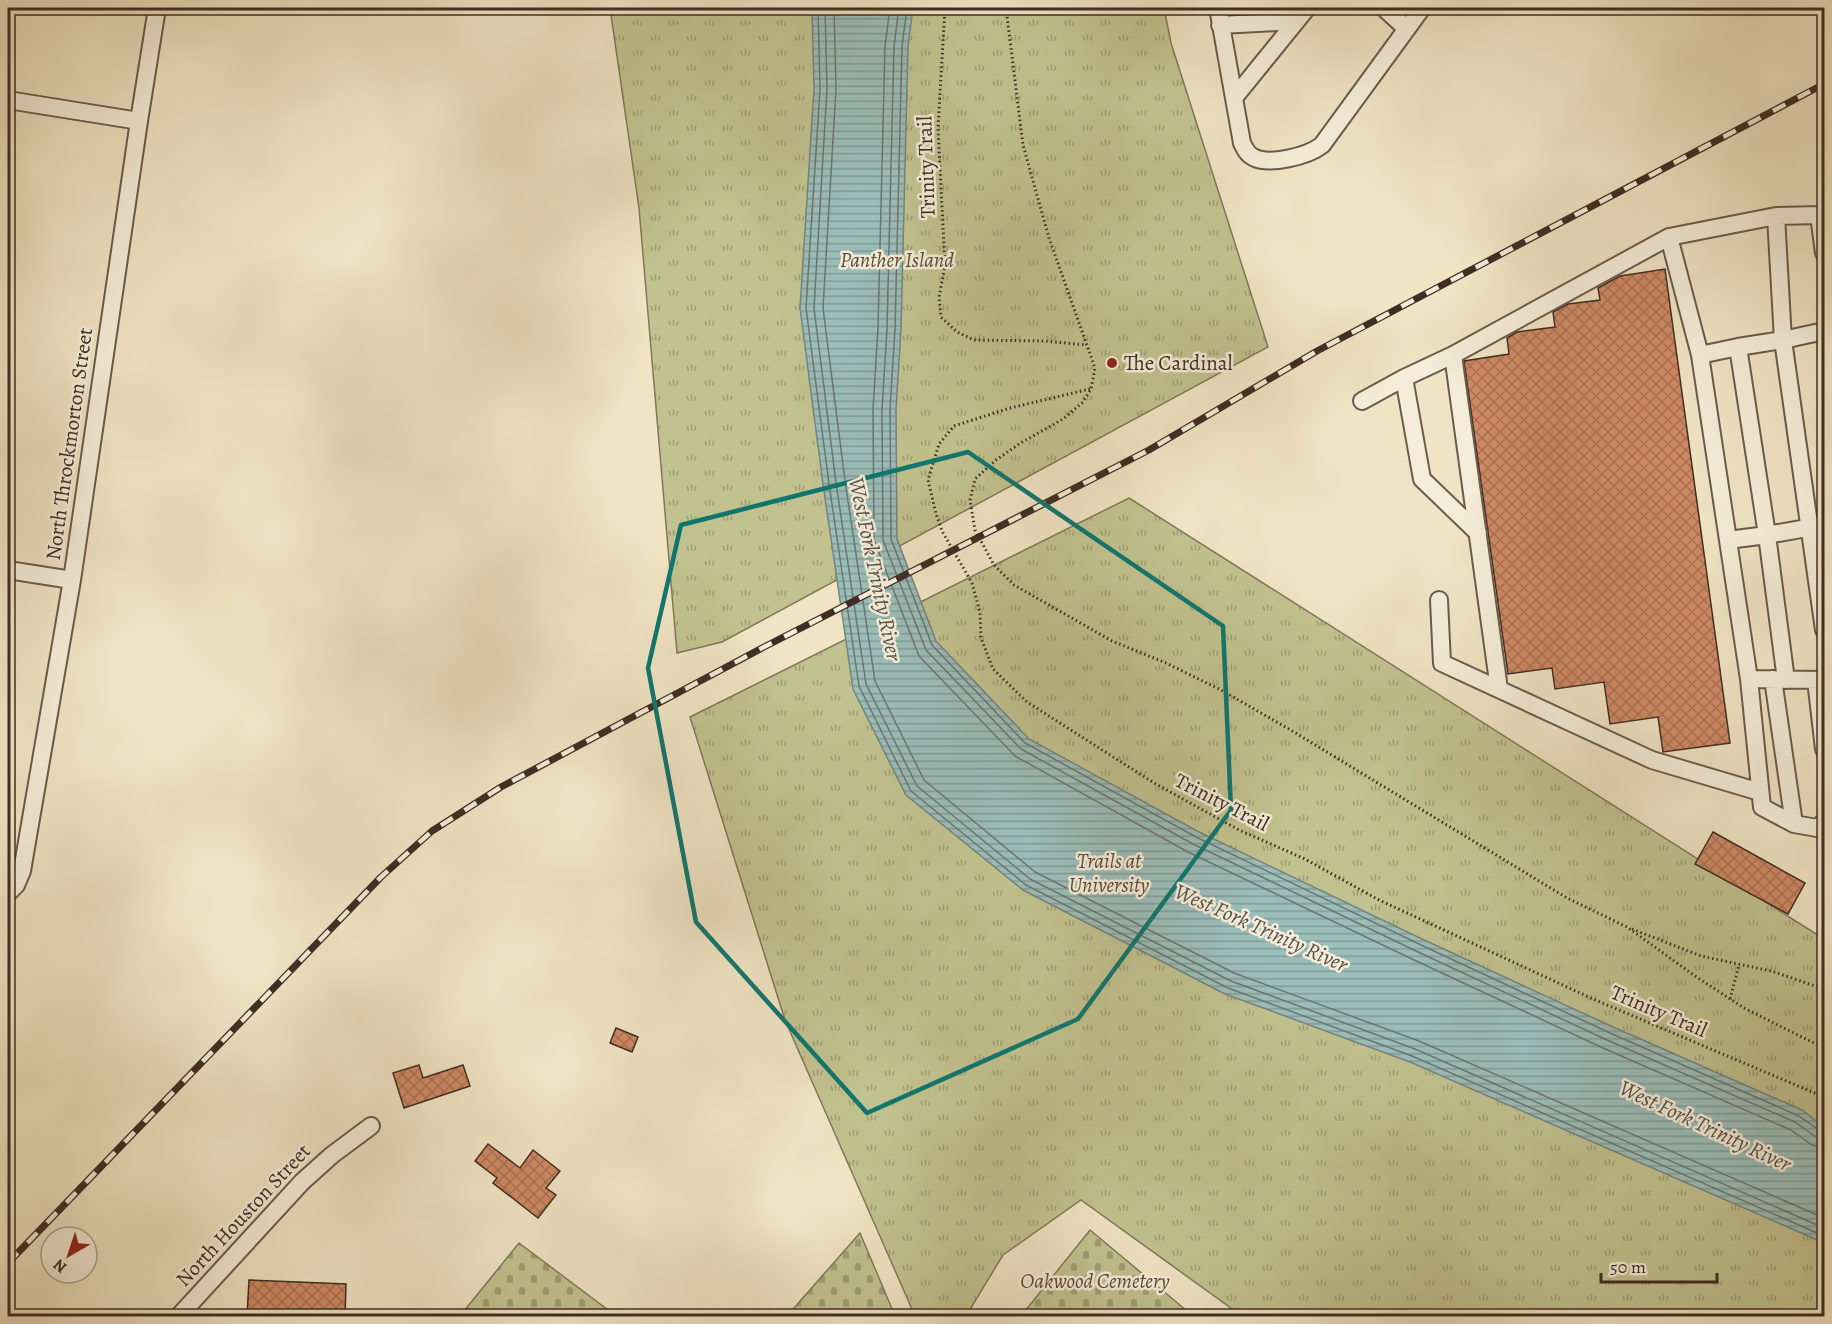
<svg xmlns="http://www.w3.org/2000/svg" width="1832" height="1324" font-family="Alegreya,serif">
	<defs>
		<pattern id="cemetery-stones" width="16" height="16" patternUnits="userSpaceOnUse" patternTransform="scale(1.5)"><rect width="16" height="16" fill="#c1c28f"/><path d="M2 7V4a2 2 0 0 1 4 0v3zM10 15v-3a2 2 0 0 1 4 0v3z" fill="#9e9e75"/></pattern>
		<pattern id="park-tufts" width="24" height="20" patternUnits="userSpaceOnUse" patternTransform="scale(1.5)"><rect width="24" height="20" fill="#c1c28f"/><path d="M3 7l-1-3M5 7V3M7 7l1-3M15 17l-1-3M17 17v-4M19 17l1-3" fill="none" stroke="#9e9e75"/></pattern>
		<pattern id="water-rules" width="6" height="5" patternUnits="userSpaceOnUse" patternTransform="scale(1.5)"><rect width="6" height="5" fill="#9bbeba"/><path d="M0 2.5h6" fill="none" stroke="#809b97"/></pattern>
		<pattern id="building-cross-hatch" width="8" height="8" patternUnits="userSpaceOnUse" patternTransform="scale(1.5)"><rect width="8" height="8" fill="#ce8863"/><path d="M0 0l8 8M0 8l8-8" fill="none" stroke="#a97051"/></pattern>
	</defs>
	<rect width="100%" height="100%" fill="#f0e4c4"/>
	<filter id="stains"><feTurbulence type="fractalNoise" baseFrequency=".00333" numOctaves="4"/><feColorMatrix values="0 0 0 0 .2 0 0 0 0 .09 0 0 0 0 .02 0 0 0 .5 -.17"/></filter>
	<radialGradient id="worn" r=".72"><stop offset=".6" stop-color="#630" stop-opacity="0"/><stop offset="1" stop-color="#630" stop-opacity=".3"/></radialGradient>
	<path fill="url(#cemetery-stones)" stroke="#80785a" stroke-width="1.5" d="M 1090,1230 L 1193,1316 L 1021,1316 Z
		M 860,1233 L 895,1316 L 787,1316 Z
		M 519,1243 L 616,1316 L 460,1316 Z"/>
	<path fill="url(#park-tufts)" stroke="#80785a" stroke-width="1.5" d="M 610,8 L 1164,8 L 1171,43 L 1268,347 L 722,642 L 677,653 L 639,208 Z
		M 1129,498 L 1824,939 L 1824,1316 L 1242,1316 L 1081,1200 L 1003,1255 L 966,1316 L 915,1316 L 785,1020 L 690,717 Z"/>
	<path fill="url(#water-rules)" stroke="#76847e" stroke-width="1.5" d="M 812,8 L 913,8 L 908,46 L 901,329 L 896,410 L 897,539 L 936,641 L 1029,739 L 1199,832 L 1422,939 L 1613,1027 L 1802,1110 L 1824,1127 L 1824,1243 L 1410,1062 L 1225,994 L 1023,890 L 906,795 L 853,689 L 823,484 L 800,308 L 814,89 Z"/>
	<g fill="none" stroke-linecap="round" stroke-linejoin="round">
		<path stroke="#6d766f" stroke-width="1.5" d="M 818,8 L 820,89 L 806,308 L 829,484 L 859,686 L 911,791 L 1026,885 L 1228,988 L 1412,1056 L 1824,1236
			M 825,8 L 827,89 L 814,308 L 836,483 L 866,684 L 917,786 L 1030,879 L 1231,981 L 1415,1049 L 1824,1228
			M 834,8 L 836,89 L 823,308 L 845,481 L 875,681 L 924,780 L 1035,872 L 1234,973 L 1419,1041 L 1824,1218
			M 890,8 L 885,46 L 878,328 L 873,409 L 874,540 L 919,656 L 1015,756 L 1188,852 L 1412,959 L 1603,1048 L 1791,1130 L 1812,1145 L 1824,1148
			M 899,8 L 894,46 L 887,329 L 882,409 L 883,540 L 926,650 L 1021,749 L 1193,844 L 1416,951 L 1607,1040 L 1795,1122 L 1816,1137 L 1824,1139
			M 907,8 L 902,46 L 895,329 L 890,409 L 891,539 L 932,645 L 1025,743 L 1196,837 L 1419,944 L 1610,1033 L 1799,1116 L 1819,1130 L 1824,1131"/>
	</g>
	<path fill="url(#building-cross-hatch)" stroke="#3f2d24" stroke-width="1.5" d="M 1665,269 L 1730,743 L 1663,752 L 1658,717 L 1610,724 L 1604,682 L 1555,689 L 1552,668 L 1508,674 L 1464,361 L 1509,354 L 1507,338 L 1517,332 L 1555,327 L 1553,312 L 1568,304 L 1600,300 L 1598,288 L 1620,276 Z
		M 1713,832 L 1805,883 L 1788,914 L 1695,864 Z
		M 616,1028 L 638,1037 L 632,1052 L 610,1043 Z
		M 419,1065 L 423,1078 L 463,1065 L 470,1086 L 404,1108 L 393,1073 Z
		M 488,1144 L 520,1168 L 533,1150 L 560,1171 L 546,1188 L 556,1195 L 538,1218 L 493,1183 L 497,1178 L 475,1161 Z
		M 249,1280 L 346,1284 L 345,1317 L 247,1316 Z"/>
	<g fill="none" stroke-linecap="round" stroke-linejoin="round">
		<defs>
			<path id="minor" d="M 1218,8 L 1242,143 C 1245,149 1247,154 1253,157 C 1269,166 1308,156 1322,145 L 1422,8
				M 1384,8 L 1407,29
				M 1220,25 L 1296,21
				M 1234,98 L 1307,8
				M 8,100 L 139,121
				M 1824,214 L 1819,215 L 1824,253
				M 1776,216 L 1819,215
				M 1669,237 L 1776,216 L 1783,340 L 1738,347 L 1767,535 L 1728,540
				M 1824,331 L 1783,340 L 1824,630
				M 1738,347 L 1700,355 L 1749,679
				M 1453,355 L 1669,237 L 1700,355
				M 1362,401 L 1404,378
				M 1478,533 L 1422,479 L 1404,378 L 1453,355 L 1499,689
				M 8,570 L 72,580
				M 1439,600 L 1442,663 L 1652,760 L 1760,792
				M 1773,679 L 1794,824
				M 1786,680 L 1767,535 L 1824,525
				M 1816,680 L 1824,749
				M 1824,680 L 1749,679 L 1762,807 L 1794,824 L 1817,828 L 1824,822
				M 8,893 L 16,885 L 22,871 L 72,580 L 139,121 L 157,8
				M 179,1316 L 302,1182 L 332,1155 L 371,1126"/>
		</defs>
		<use href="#minor" stroke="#6b5b4c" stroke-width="20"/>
		<path stroke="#3f2d24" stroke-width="3" stroke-dasharray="1.5 3" stroke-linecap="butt" d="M 945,8 L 938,128 L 945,266 L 939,297 L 941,317 L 957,332 L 974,340 L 1045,341 L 1086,345
			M 1006,8 L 1023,145 L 1049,238 L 1095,368 L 1091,389 L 1082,403 L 1063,419 L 1019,444 L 996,460 L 975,479 L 970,500 L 975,530 L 994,565 L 1014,585 L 1112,641 L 1166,663 L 1221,690 L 1289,729 L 1567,898 L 1627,927 L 1695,976 L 1744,1008 L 1824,1048
			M 1090,389 L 1010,408 L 954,426 L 939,444 L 928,480 L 936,514 L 942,531 L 972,583 L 980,613 L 981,638 L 993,669 L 1027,702 L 1154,783 L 1239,830 L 1305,859 L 1379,900 L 1593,999 L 1824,1097
			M 1632,929 L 1701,956 L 1771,971 L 1824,989
			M 1730,999 L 1739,965"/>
		<use href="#minor" stroke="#f5edd9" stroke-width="16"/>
		<defs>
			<path id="rail" d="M 8,1263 L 381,877 L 432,831 L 501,787 L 764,647 L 1149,450 L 1317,351 L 1824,84"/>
		</defs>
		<use href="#rail" stroke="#3f2d24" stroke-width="7"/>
		<use href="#rail" stroke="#f5edd9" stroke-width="4.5" stroke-dasharray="14" stroke-linecap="butt"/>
	</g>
	<path fill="none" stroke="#0f766e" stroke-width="4.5" stroke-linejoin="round" d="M 968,452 L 1223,626 L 1231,810 L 1078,1019 L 867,1113 L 696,922 L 648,668 L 681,525 Z"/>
	<circle fill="#8f2418" stroke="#f5edd9" stroke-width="2" cx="1112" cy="363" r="6"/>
	<g text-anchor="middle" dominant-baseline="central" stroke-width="5" stroke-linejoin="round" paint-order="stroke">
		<g font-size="21" fill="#3f2d24" stroke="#f5edd9">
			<text transform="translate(926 167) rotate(-92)">Trinity Trail</text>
			<text transform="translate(69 444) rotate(-82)">North Throckmorton Street</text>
			<text transform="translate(1222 802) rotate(27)">Trinity Trail</text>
			<text transform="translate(1659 1011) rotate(23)">Trinity Trail</text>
			<text transform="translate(243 1215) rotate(-47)">North Houston Street</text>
		</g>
		<g font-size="21" font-style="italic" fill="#594b39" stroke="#f5edd9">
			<text x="897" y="260">Panther Island</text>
			<text x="1109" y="861">Trails at<tspan x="1109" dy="24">University</tspan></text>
			<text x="1095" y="1281">Oakwood Cemetery</text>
		</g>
		<g font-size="21" fill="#3f2d24" stroke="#f5edd9" text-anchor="start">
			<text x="1124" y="363">The Cardinal</text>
		</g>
		<g font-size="22" font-style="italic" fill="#56514a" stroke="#f5edd9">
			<text transform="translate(875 569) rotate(78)">West Fork Trinity River</text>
			<text transform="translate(1261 928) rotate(24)">West Fork Trinity River</text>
			<text transform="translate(1705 1126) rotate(25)">West Fork Trinity River</text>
		</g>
	</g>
	<rect width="1832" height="1324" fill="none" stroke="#f0e4c4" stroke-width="30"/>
	<rect x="9" y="9" width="1814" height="1306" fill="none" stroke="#3f2d24" stroke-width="3"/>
	<rect x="15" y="15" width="1802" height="1294" fill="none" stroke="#3f2d24" stroke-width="1.5"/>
	<g transform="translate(69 1255) rotate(219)"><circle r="28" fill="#f5edd9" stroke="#aca091" stroke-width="1.5"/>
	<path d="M0-4.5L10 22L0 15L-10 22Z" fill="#8f2418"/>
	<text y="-9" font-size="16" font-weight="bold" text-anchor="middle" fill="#3f2d24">N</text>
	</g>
	<path d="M1601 1273v9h116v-9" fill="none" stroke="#3f2d24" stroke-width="3"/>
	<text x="1610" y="1273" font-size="18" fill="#3f2d24" stroke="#f5edd9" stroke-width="4.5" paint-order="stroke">50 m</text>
	<rect width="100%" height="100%" filter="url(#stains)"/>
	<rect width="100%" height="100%" fill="url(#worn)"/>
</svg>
